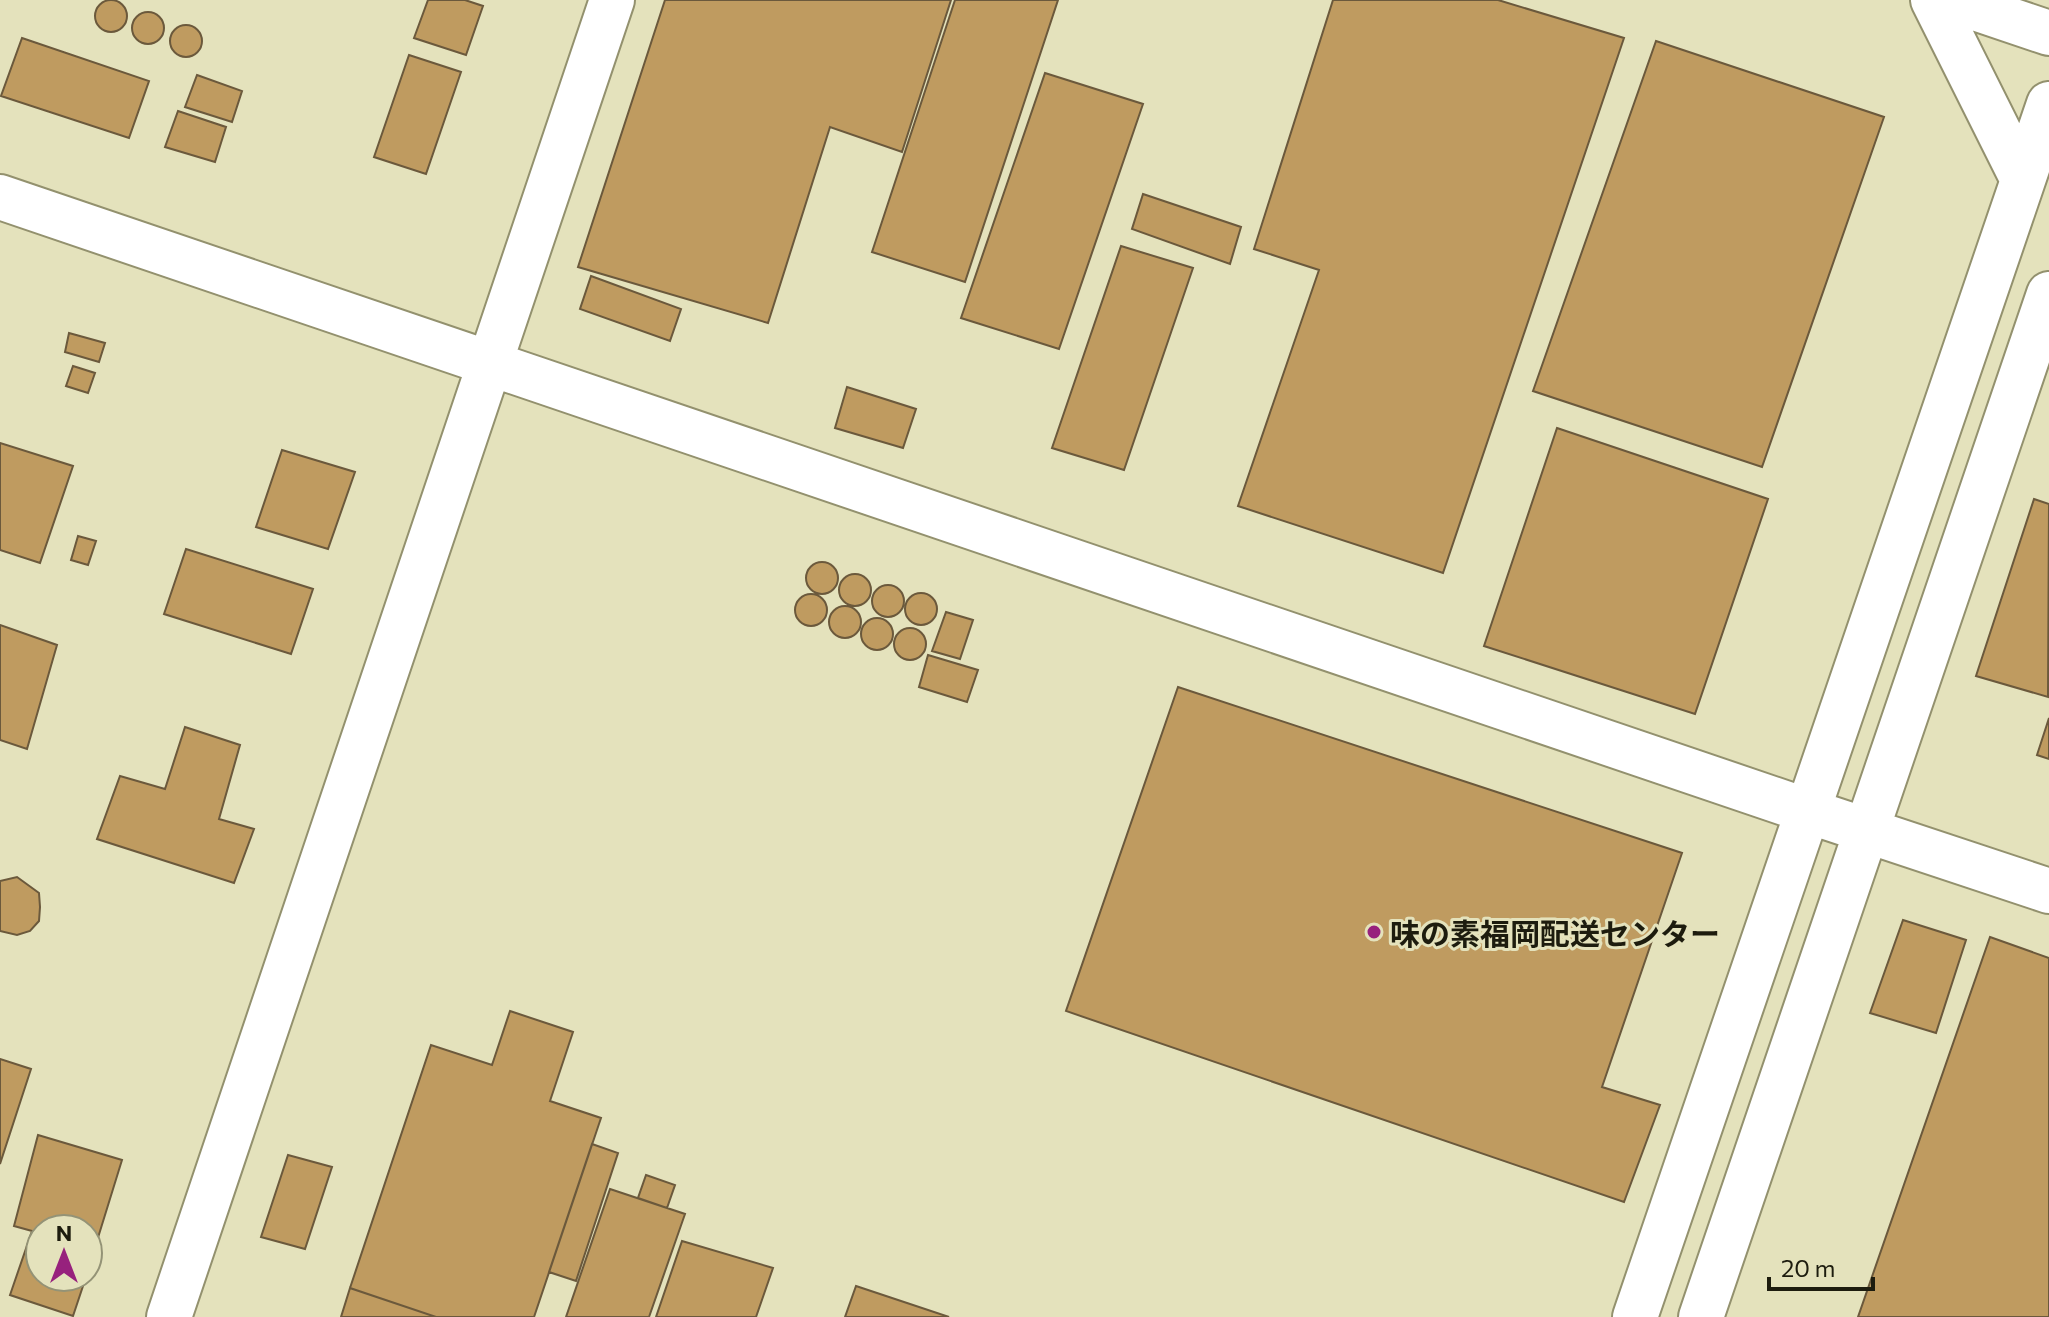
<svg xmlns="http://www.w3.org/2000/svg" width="2049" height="1317" font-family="Commissioner,'Noto Sans JP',sans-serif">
	<rect width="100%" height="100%" fill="#e4e2bc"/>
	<path fill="#bf9b60" stroke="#6b593c" stroke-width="2" d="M 428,0 L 465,0 L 483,6 L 466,55 L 414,38 Z
		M 665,0 L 951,0 L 902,152 L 830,127 L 768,323 L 578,267 Z
		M 955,0 L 1058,0 L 965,282 L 872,252 Z
		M 1333,0 L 1498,0 L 1624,38 L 1443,573 L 1238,506 L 1319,270 L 1254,249 Z
		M95 16a16 16 0 1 1 32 0a16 16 0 1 1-32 0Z
		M132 28a16 16 0 1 1 32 0a16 16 0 1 1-32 0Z
		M170 41a16 16 0 1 1 32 0a16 16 0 1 1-32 0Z
		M 22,38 L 149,81 L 129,138 L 1,96 Z
		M 1656,41 L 1884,117 L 1762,467 L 1533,391 Z
		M 409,55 L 461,72 L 426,174 L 374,157 Z
		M 1045,73 L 1143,104 L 1059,349 L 961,318 Z
		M 197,75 L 242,91 L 232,122 L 185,107 Z
		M 178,111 L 226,127 L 215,162 L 165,147 Z
		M 1143,194 L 1241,227 L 1230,264 L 1132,229 Z
		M 1121,246 L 1193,268 L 1124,470 L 1052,448 Z
		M 591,276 L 681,309 L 670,341 L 580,309 Z
		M 69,333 L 105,343 L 99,362 L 65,352 Z
		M 73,366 L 95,373 L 88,393 L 66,386 Z
		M 847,387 L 916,409 L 903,448 L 835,428 Z
		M 1557,428 L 1768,499 L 1695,714 L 1484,646 Z
		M 0,443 L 73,466 L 40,563 L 0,550 Z
		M 282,450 L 355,472 L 328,549 L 256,527 Z
		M 2034,499 L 2049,504 L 2048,697 L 1976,676 Z
		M 78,536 L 96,541 L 88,565 L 71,560 Z
		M 186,549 L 313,589 L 291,654 L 164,614 Z
		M806 578a16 16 0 1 1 32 0a16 16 0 1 1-32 0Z
		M839 590a16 16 0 1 1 32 0a16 16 0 1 1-32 0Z
		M872 601a16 16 0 1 1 32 0a16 16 0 1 1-32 0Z
		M905 609a16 16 0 1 1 32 0a16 16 0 1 1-32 0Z
		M795 610a16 16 0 1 1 32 0a16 16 0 1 1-32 0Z
		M829 622a16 16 0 1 1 32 0a16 16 0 1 1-32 0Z
		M 946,612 L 973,620 L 960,659 L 932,651 Z
		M861 634a16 16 0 1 1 32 0a16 16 0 1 1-32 0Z
		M 0,625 L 57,645 L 27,749 L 0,740 Z
		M894 644a16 16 0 1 1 32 0a16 16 0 1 1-32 0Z
		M 928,655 L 978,670 L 967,702 L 919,687 Z
		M 1178,687 L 1682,853 L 1602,1087 L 1660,1105 L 1624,1202 L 1066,1011 Z
		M 2049,718 L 2049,759 L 2037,755 Z
		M 185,727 L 240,745 L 219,819 L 254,829 L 234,883 L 97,839 L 120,776 L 165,789 Z
		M 17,877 L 39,893 L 40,907 L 39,921 L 30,931 L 17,935 L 0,931 L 0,881 Z
		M 1903,920 L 1966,940 L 1936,1033 L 1870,1013 Z
		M 1990,937 L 2049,958 L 2049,1317 L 1858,1317 Z
		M 510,1011 L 573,1032 L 550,1101 L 601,1118 L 534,1317 L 436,1317 L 350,1288 L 431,1045 L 492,1065 Z
		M 0,1059 L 31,1069 L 0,1164 Z
		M 38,1135 L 122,1160 L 88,1270 L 88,1229 L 40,1229 L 40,1277 L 86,1277 L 73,1316 L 10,1295 L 32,1231 L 14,1226 Z
		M 592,1144 L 618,1153 L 576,1281 L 549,1272 Z
		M 288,1155 L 332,1167 L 305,1249 L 261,1237 Z
		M 646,1175 L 675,1185 L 667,1208 L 638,1198 Z
		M 610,1189 L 685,1214 L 649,1317 L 566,1317 Z
		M 682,1241 L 773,1268 L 756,1317 L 656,1317 Z
		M 856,1286 L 949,1317 L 845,1317 Z
		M 350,1288 L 436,1317 L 341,1317 Z"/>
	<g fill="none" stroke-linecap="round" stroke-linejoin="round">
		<defs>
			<path id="secondary" d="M 1933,0 L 2023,180
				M 1951,0 L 2049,33
				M 0,197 L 1808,811 L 2049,891
				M 169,1317 L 612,0
				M 1635,1317 L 2049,104
				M 1701,1317 L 2049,294"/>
		</defs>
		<use href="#secondary" stroke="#93916e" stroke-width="48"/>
		<use href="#secondary" stroke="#fff" stroke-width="44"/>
	</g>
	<circle fill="#97217d" stroke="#e4e2bc" stroke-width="3" cx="1374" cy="932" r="8"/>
	<g text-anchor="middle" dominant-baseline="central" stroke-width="6" stroke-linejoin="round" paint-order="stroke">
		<g font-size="30" font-weight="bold" fill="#1d1c0e" stroke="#e4e2bc" text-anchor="start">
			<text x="1390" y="932">味の素福岡配送センター</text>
		</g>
	</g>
	<g transform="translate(64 1253)"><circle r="38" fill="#e4e2bc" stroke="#949376" stroke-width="2"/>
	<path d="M0-6L14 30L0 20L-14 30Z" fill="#97217d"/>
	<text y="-12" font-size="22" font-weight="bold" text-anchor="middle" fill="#1d1c0e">N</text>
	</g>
	<path d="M1769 1277v12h104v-12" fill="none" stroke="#1d1c0e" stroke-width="4"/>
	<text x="1781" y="1277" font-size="24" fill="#1d1c0e" stroke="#e4e2bc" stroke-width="6" paint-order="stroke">20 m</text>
</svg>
